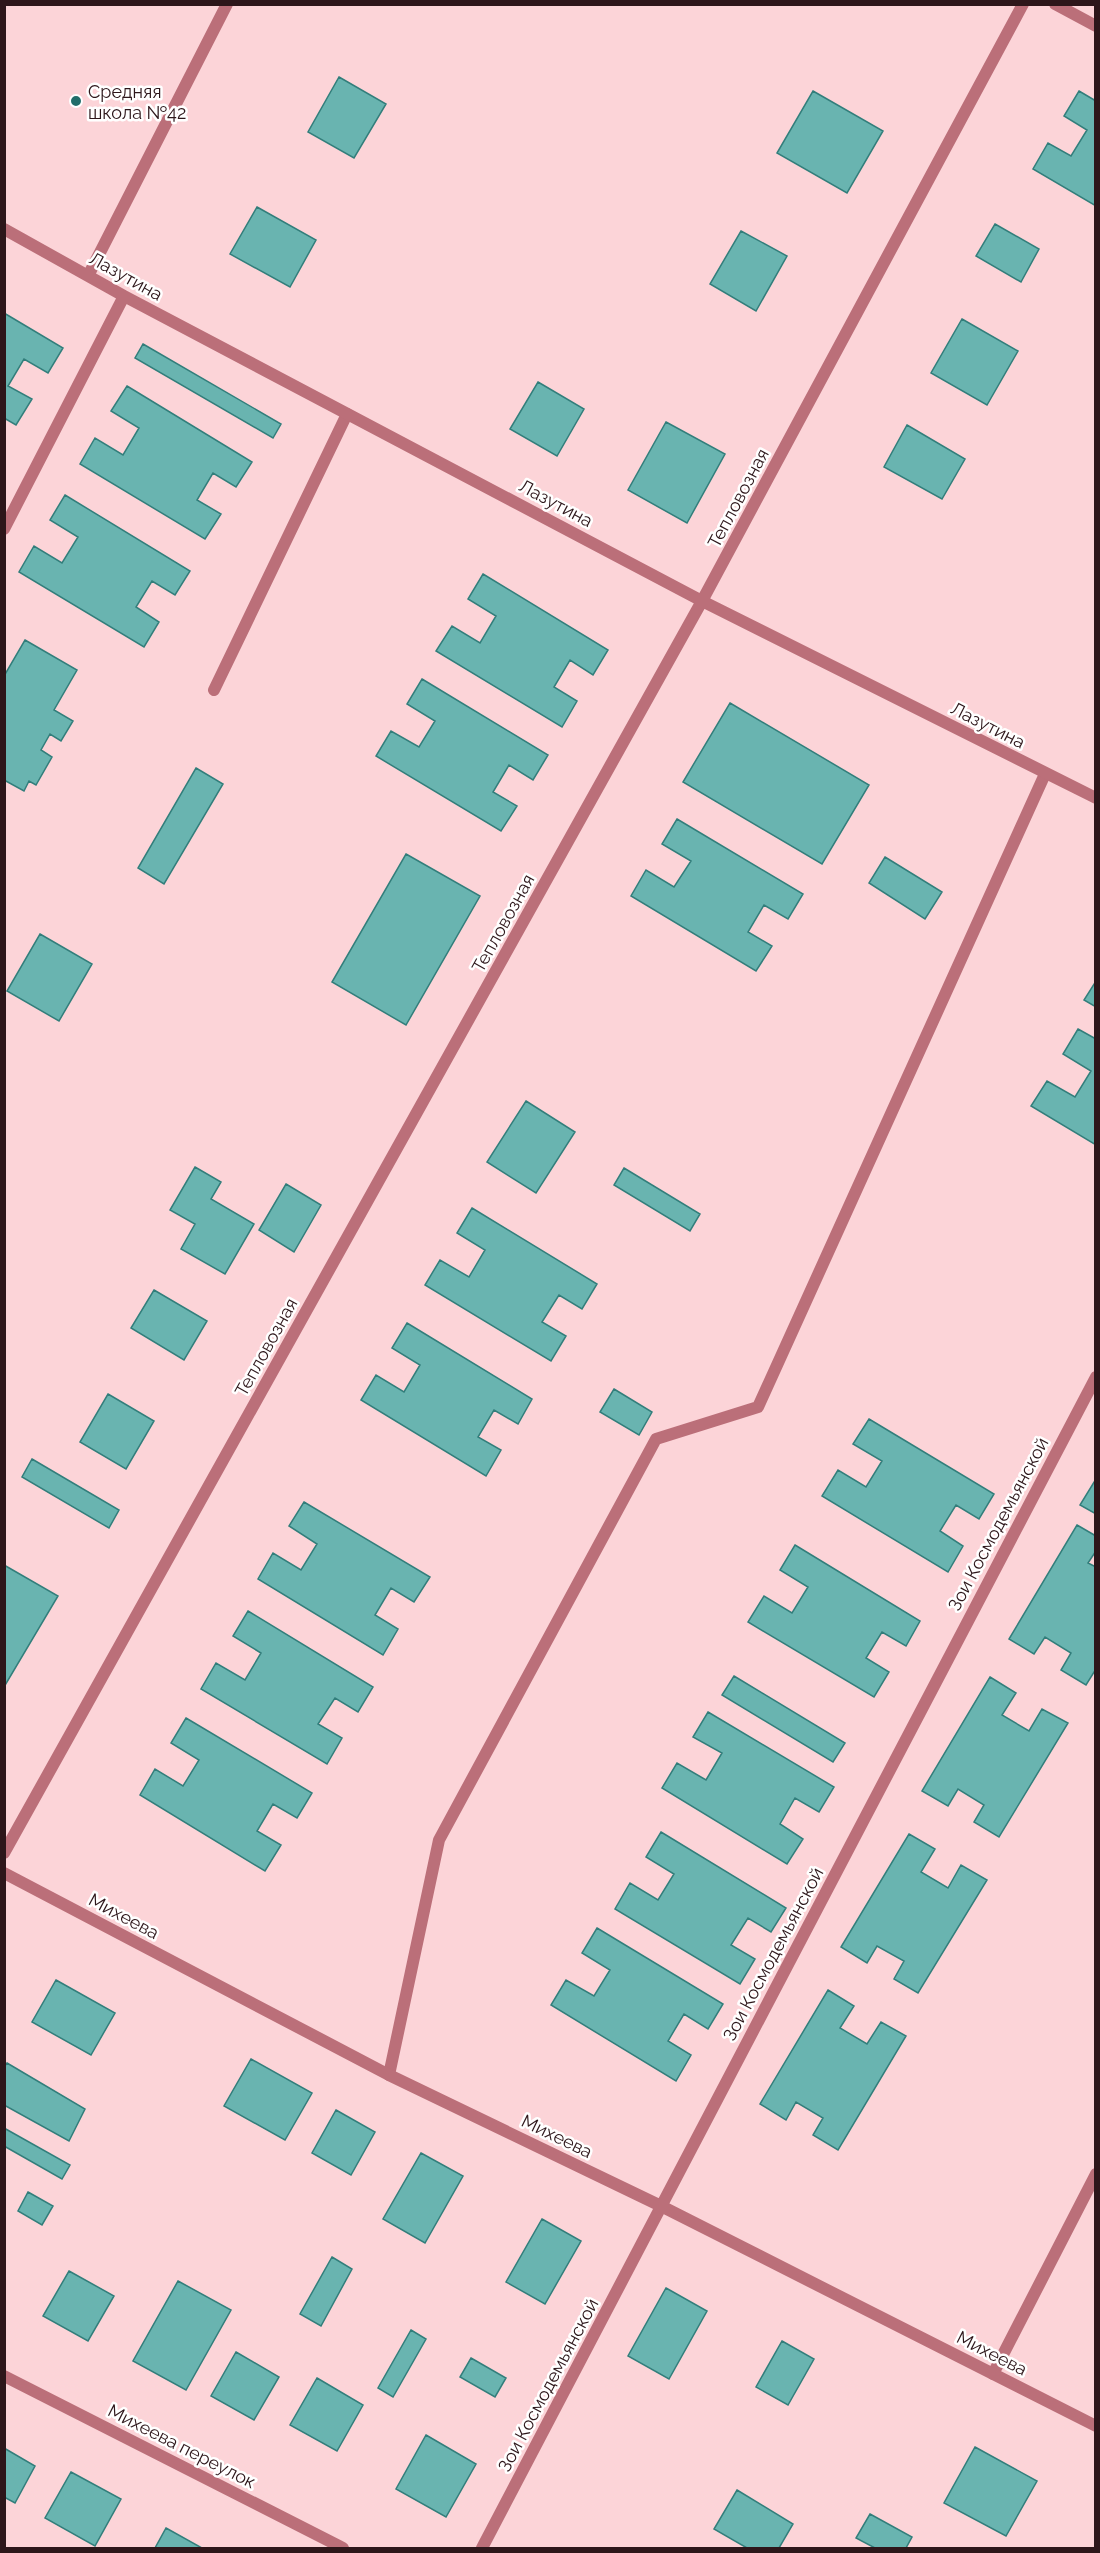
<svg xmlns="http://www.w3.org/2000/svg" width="1100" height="2553" font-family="Raleway,sans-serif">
	<rect width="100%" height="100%" fill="#fcd4d8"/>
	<path fill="#69b4b0" stroke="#327e7b" stroke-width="1.5" d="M 339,77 L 386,104 L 354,158 L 308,132 Z
		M 813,91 L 883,131 L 847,193 L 777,153 Z
		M 1079,91 L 1096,101 L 1096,206 L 1033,169 L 1048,143 L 1071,156 L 1087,130 L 1064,116 Z
		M 257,207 L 316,240 L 290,287 L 230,254 Z
		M 995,224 L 1039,249 L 1021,282 L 976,256 Z
		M 741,231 L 787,256 L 756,311 L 710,284 Z
		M 4,313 L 63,348 L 48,373 L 24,359 L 8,386 L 32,399 L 16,425 L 4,418 Z
		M 962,319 L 1018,351 L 987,405 L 931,373 Z
		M 143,344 L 281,424 L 273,438 L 135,358 Z
		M 538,382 L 584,409 L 557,456 L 510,429 Z
		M 127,386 L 252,462 L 236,487 L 213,473 L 197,500 L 221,514 L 205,539 L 80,464 L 95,438 L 123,455 L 139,428 L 111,411 Z
		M 666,422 L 725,454 L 687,523 L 628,490 Z
		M 907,425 L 965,459 L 942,499 L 884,467 Z
		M 65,495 L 190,571 L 175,595 L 152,581 L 136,607 L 159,622 L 144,647 L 19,572 L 34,546 L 62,563 L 78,537 L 50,520 Z
		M 483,574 L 608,650 L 593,675 L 570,660 L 554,687 L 577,701 L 562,727 L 436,651 L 452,626 L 480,643 L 496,616 L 468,599 Z
		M 25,640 L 77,670 L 54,710 L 73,721 L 61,741 L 50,734 L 41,750 L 52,757 L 36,785 L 29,781 L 24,791 L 4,780 L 4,676 Z
		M 422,679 L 548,755 L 533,780 L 509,765 L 493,792 L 517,806 L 501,831 L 376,756 L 391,731 L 419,747 L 435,721 L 407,704 Z
		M 730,703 L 869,785 L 822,864 L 683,782 Z
		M 196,768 L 223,784 L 164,884 L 138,868 Z
		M 677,819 L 803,894 L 788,919 L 764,905 L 748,932 L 772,946 L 756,971 L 631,896 L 646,870 L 674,887 L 691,861 L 662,844 Z
		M 406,854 L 480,896 L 406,1025 L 332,982 Z
		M 885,857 L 942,892 L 925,919 L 869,883 Z
		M 40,934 L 92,964 L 59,1021 L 7,991 Z
		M 1096,981 L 1096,1007 L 1084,1000 Z
		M 1078,1029 L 1096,1039 L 1096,1145 L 1031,1106 L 1047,1081 L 1075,1097 L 1091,1071 L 1063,1054 Z
		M 526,1101 L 575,1132 L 536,1193 L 487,1162 Z
		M 195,1167 L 221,1182 L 211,1199 L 254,1224 L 225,1274 L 181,1249 L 195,1224 L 170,1210 Z
		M 624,1168 L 700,1214 L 690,1231 L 614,1185 Z
		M 286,1184 L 321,1205 L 294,1252 L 259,1230 Z
		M 472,1208 L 597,1284 L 582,1309 L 559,1295 L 542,1322 L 566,1336 L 551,1361 L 425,1285 L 440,1260 L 469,1277 L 485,1250 L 457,1233 Z
		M 154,1290 L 207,1321 L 184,1360 L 131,1328 Z
		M 407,1323 L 532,1399 L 518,1424 L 494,1410 L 478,1437 L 501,1450 L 486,1476 L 361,1400 L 376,1375 L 404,1392 L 420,1365 L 392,1348 Z
		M 614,1389 L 652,1412 L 639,1435 L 600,1412 Z
		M 108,1394 L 154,1421 L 126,1469 L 80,1442 Z
		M 869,1419 L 994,1494 L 979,1519 L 956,1505 L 940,1531 L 963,1546 L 948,1572 L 822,1496 L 838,1470 L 866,1487 L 882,1461 L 853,1444 Z
		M 32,1459 L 119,1510 L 109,1528 L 22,1477 Z
		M 1096,1479 L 1096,1514 L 1080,1505 Z
		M 304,1502 L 430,1577 L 414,1602 L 391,1588 L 375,1615 L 398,1629 L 383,1655 L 258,1579 L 273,1553 L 301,1570 L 317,1544 L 289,1526 Z
		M 1077,1525 L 1096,1536 L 1096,1551 L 1088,1563 L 1096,1567 L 1096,1669 L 1086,1685 L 1061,1670 L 1071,1653 L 1045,1637 L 1034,1654 L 1009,1639 Z
		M 795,1545 L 920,1621 L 906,1646 L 882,1632 L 866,1658 L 889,1672 L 874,1697 L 748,1622 L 764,1596 L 792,1613 L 808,1587 L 780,1570 Z
		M 4,1565 L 58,1596 L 4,1687 Z
		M 248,1611 L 373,1687 L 358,1712 L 335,1698 L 318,1724 L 342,1738 L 327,1764 L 201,1689 L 216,1663 L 245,1680 L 261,1653 L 233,1636 Z
		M 734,1676 L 845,1743 L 833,1762 L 722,1695 Z
		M 990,1677 L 1016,1693 L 1002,1715 L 1029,1731 L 1042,1709 L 1068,1723 L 999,1837 L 974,1822 L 984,1805 L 958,1789 L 948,1806 L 922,1791 Z
		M 708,1712 L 834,1787 L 819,1812 L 795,1798 L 780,1824 L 803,1839 L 787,1864 L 662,1788 L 677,1763 L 706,1780 L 722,1753 L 693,1737 Z
		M 186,1718 L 312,1793 L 297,1818 L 273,1804 L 257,1831 L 281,1845 L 265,1871 L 140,1795 L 155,1769 L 183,1786 L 199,1760 L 171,1743 Z
		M 661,1832 L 786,1908 L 771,1932 L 748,1918 L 731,1945 L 755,1959 L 740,1984 L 615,1909 L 630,1883 L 658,1900 L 674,1874 L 646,1857 Z
		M 909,1834 L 935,1849 L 921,1872 L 948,1888 L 961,1865 L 987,1880 L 918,1993 L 894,1979 L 904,1961 L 877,1946 L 867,1963 L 841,1947 Z
		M 597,1928 L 723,2004 L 708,2029 L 684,2014 L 668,2041 L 691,2055 L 676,2081 L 551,2005 L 566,1980 L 594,1996 L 610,1970 L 582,1953 Z
		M 56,1980 L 115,2013 L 91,2055 L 32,2022 Z
		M 828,1990 L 854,2006 L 840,2028 L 867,2044 L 881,2022 L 906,2036 L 838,2150 L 813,2135 L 823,2118 L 796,2102 L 786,2120 L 760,2104 Z
		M 251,2059 L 312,2093 L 285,2140 L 224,2106 Z
		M 7,2063 L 85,2109 L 69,2141 L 4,2105 L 4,2067 Z
		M 336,2110 L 375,2132 L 351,2175 L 312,2153 Z
		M 4,2128 L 70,2165 L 62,2179 L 4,2146 Z
		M 421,2153 L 463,2176 L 425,2243 L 383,2219 Z
		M 28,2192 L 53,2206 L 42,2225 L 18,2211 Z
		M 542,2219 L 581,2241 L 545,2304 L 506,2282 Z
		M 332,2257 L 352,2269 L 321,2326 L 300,2314 Z
		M 69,2271 L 114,2296 L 88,2341 L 43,2316 Z
		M 178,2281 L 231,2310 L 186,2390 L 133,2361 Z
		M 666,2288 L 707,2311 L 669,2379 L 628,2356 Z
		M 411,2330 L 426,2339 L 393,2397 L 378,2388 Z
		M 782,2341 L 814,2359 L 788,2405 L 756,2387 Z
		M 236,2352 L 279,2377 L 254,2420 L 211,2396 Z
		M 471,2358 L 506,2378 L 495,2397 L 460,2377 Z
		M 317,2378 L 363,2405 L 337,2451 L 290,2425 Z
		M 426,2435 L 476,2464 L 446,2517 L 396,2489 Z
		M 975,2447 L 1037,2481 L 1006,2536 L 944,2503 Z
		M 4,2448 L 35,2466 L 15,2503 L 4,2497 Z
		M 71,2472 L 121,2499 L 95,2546 L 45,2518 Z
		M 737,2490 L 793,2524 L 779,2548 L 747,2548 L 714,2529 Z
		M 870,2514 L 912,2537 L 906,2548 L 875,2548 L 856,2538 Z
		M 166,2528 L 202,2548 L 155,2548 Z"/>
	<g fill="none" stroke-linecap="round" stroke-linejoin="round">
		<path stroke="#bb6f79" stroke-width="12" d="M 214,690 L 347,414
			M 389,2075 L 439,1840 L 656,1439 L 758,1407 L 1045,774
			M 993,2374 L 1096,2174"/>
		<path stroke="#bb6f79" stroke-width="12" d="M 1055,4 L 1096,26
			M 4,229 L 124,296 L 702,601 L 1096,798
			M 88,276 L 227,4
			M 4,529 L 124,296
			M 4,1853 L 702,601 L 1023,4
			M 4,1873 L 389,2075 L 661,2206 L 1096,2426
			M 4,2376 L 343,2548
			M 482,2548 L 1096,1377"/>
	</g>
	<circle fill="#226d6a" stroke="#fff" stroke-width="2" cx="76" cy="101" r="6"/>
	<g text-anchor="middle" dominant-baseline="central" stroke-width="5" stroke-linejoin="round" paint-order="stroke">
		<g font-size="18" fill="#2d161a" stroke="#fff" text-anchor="start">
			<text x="88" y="91">Средняя<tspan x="88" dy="21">школа №42</tspan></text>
		</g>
		<g font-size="18" fill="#2d161a" stroke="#fff">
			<text transform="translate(126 276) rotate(29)">Лазутина</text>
			<text transform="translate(738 498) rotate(-62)">Тепловозная</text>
			<text transform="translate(556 503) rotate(28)">Лазутина</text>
			<text transform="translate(988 725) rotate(27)">Лазутина</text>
			<text transform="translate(503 923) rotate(-61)">Тепловозная</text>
			<text transform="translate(266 1347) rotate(-61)">Тепловозная</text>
			<text transform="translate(998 1524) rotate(-62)">Зои Космодемьянской</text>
			<text transform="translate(124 1916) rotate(28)">Михеева</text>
			<text transform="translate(773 1954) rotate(-62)">Зои Космодемьянской</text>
			<text transform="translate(557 2136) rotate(26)">Михеева</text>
			<text transform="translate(992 2353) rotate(27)">Михеева</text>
			<text transform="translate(548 2385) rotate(-62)">Зои Космодемьянской</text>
			<text transform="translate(182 2446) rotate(27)">Михеева переулок</text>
		</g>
	</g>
	<rect width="1100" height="2553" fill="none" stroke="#2d161a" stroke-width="12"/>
</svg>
